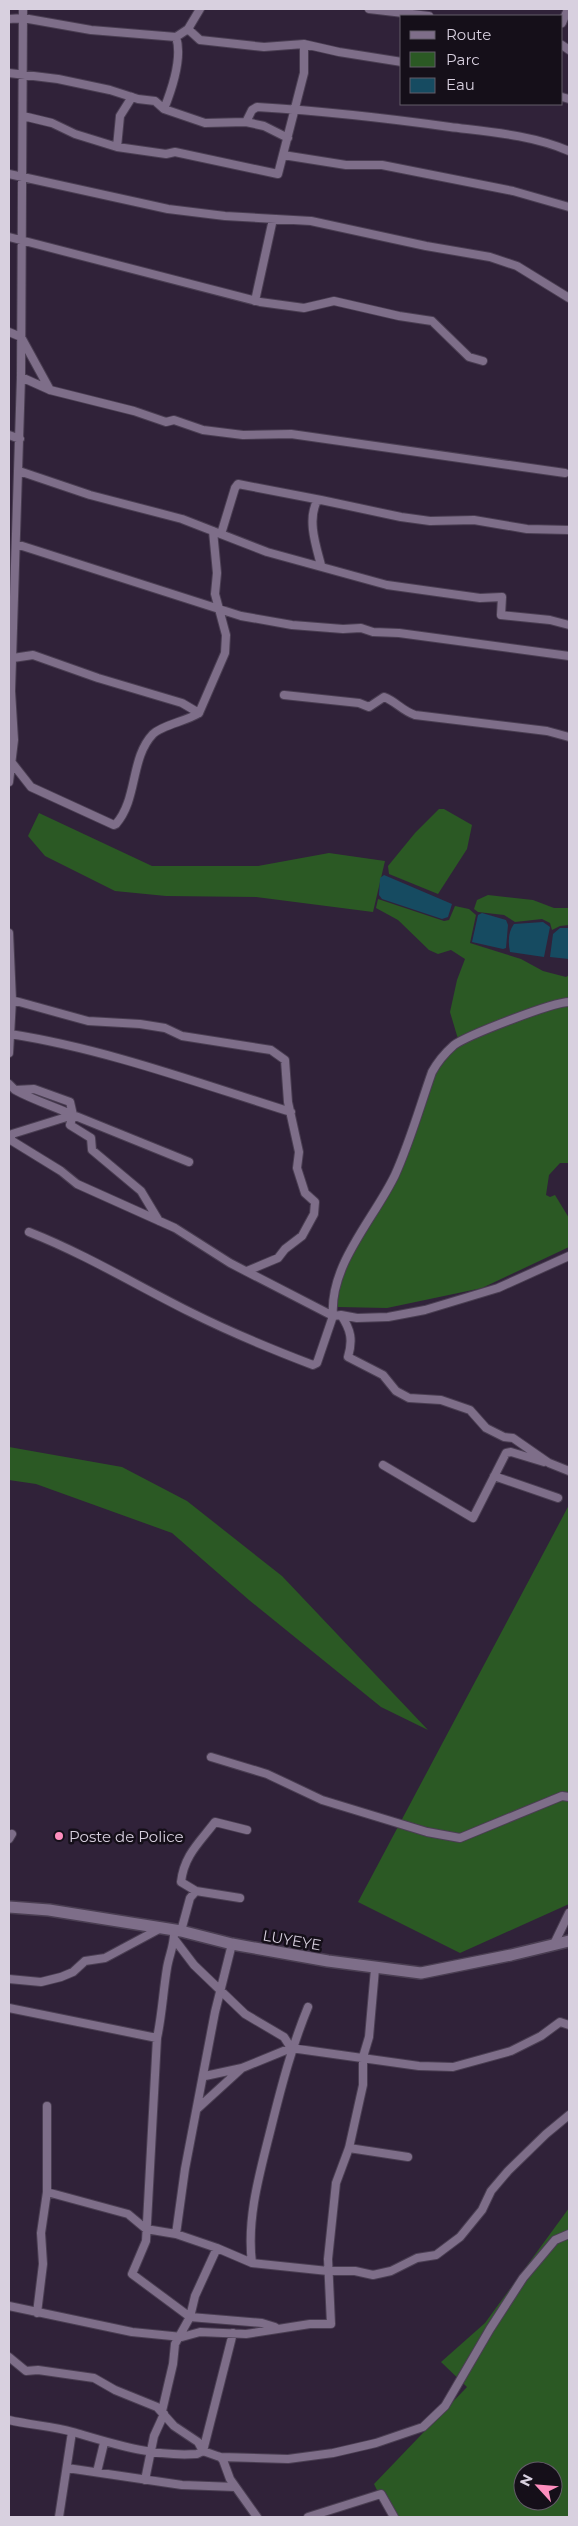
<svg xmlns="http://www.w3.org/2000/svg" width="578" height="2526" font-family="Montserrat,sans-serif">
	<rect width="100%" height="100%" fill="#302239"/>
	<path fill="#2b5924" fill-rule="evenodd" d="M 439,809 L 444,809 L 472,825 L 467,849 L 438,894 L 389,874 L 388,866 L 415,833 Z
		M 39,813 L 152,866 L 258,866 L 329,853 L 385,861 L 373,912 L 256,897 L 166,896 L 115,891 L 45,856 L 28,836 Z
		M 488,895 L 533,900 L 554,908 L 569,908 L 569,925 L 560,926 L 552,930 L 550,923 L 542,919 L 515,922 L 504,915 L 478,912 L 474,909 L 477,900 Z
		M 378,899 L 444,921 L 449,920 L 455,906 L 469,909 L 476,915 L 470,943 L 521,959 L 543,971 L 566,977 L 569,975 L 569,1163 L 560,1163 L 549,1175 L 546,1195 L 550,1197 L 555,1195 L 569,1218 L 569,1247 L 482,1288 L 387,1308 L 338,1307 L 332,1296 L 376,1208 L 395,1184 L 435,1072 L 458,1039 L 450,1012 L 457,980 L 465,959 L 451,950 L 438,954 L 429,950 L 398,920 L 376,908 Z
		M 9,1447 L 122,1467 L 187,1501 L 282,1576 L 428,1730 L 381,1707 L 249,1600 L 172,1533 L 36,1484 L 9,1480 Z
		M 569,1505 L 569,1904 L 460,1953 L 358,1902 Z
		M 569,2208 L 569,2517 L 390,2517 L 374,2484 L 467,2387 L 441,2362 L 485,2323 ZM 523,2471 L 553,2471 L 553,2501 L 523,2501 Z"/>
	<path fill="#164b61" d="M 384,875 L 452,904 L 448,917 L 442,919 L 382,899 L 379,895 L 380,878 Z
		M 482,913 L 506,920 L 508,925 L 506,948 L 503,949 L 472,942 L 478,915 Z
		M 543,922 L 550,927 L 544,957 L 510,952 C 508,943 508,932 514,924 Z
		M 560,928 L 569,928 L 569,959 L 550,957 L 553,934 Z"/>
	<g fill="none" stroke-linecap="round" stroke-linejoin="round">
		<defs>
			<path id="street" d="M 369,9 L 429,16
				M 9,19 L 23,18 L 91,30 L 176,37 L 188,29 L 200,40 L 264,47 L 304,44 L 339,52 L 402,62
				M 562,23 L 568,9
				M 188,29 L 200,9
				M 562,45 L 569,50
				M 9,73 L 58,79 L 110,90 L 138,99 L 155,101 L 164,109 L 205,123 L 246,122 L 264,126 L 288,138
				M 562,97 L 569,99
				M 164,109 C 172,89 183,58 176,37
				M 23,116 L 52,123 L 75,134 L 117,147 L 166,154 L 175,152 L 278,174 L 304,73 L 304,44
				M 246,122 L 252,110 L 257,107 C 322,111 386,118 450,127 C 490,132 532,135 569,151
				M 117,147 L 120,116 L 132,97
				M 283,155 L 346,165 L 382,165 L 513,191 L 569,207
				M 9,174 L 168,209 L 225,216 L 311,221 L 426,246 L 490,257 L 517,266 L 569,298
				M 9,237 L 260,302 L 304,308 L 334,301 L 399,316 L 432,321 L 469,357 L 483,361
				M 255,301 L 273,219
				M 9,332 L 21,337 L 50,390
				M 21,377 L 50,390 L 134,411 L 166,422 L 174,420 L 203,430 L 243,435 L 291,434 L 565,473
				M 9,435 L 20,439
				M 19,471 L 90,495 L 182,519 L 267,552 L 387,585 L 480,598 L 502,597 L 501,615 L 550,620 L 569,625
				M 221,534 L 235,488 L 238,484 L 321,500
				M 16,544 L 241,616 L 292,625 L 343,629 L 361,628 L 373,632 L 399,633 L 569,656
				M 321,565 C 316,546 307,520 317,501 L 321,500 L 401,517 L 430,521 L 474,520 L 527,529 L 569,530
				M 13,658 L 33,655 L 98,678 L 182,703 L 199,713
				M 284,695 L 359,703 L 369,707 L 384,697 C 397,702 401,710 415,715 L 547,731 L 569,737
				M 9,759 L 31,787 L 114,825 L 116,824 C 138,799 130,758 153,734 C 162,725 187,721 199,713 L 225,653 L 226,635 L 215,594 L 217,573 L 213,531
				M 9,782 L 14,740 L 11,691 L 21,377 L 23,9
				M 9,933 L 12,1000 L 9,1053
				M 12,1000 L 88,1021 L 140,1024 L 165,1028 L 182,1036 L 271,1050 L 285,1060 L 288,1102 L 299,1152 L 297,1168 L 305,1193 L 315,1202 L 314,1214 L 302,1236 L 285,1249 L 278,1258 L 247,1271
				M 569,1002 C 553,1002 468,1035 454,1045 C 445,1053 438,1061 432,1072 C 420,1106 410,1142 395,1175 C 374,1219 329,1265 333,1316 L 341,1315 C 351,1330 353,1340 348,1357 L 383,1375 L 396,1391 L 409,1398 L 441,1400 L 470,1410 L 486,1428 L 504,1437 L 513,1438 L 549,1463 L 569,1471
				M 10,1034 C 106,1049 198,1083 291,1112
				M 9,1084 L 15,1090 L 34,1089 L 70,1102 L 73,1115 L 189,1162
				M 15,1090 C 33,1100 53,1106 73,1115 L 70,1125 L 91,1138 L 92,1150 L 141,1191 L 159,1221
				M 9,1139 L 61,1171 L 77,1184 L 175,1228 L 230,1263 L 333,1316 L 317,1363 L 313,1365 C 271,1349 230,1332 190,1312 C 136,1285 85,1254 29,1232
				M 10,1140 L 12,1134 L 73,1115
				M 341,1315 L 357,1318 L 388,1317 L 425,1310 L 498,1288 L 569,1256
				M 383,1465 L 473,1518 L 506,1453 L 511,1452 L 544,1462
				M 494,1476 L 558,1498
				M 211,1757 L 267,1774 L 322,1800 L 427,1832 L 460,1838 L 562,1796 L 569,1797
				M 9,1839 L 12,1834
				M 196,1891 L 181,1882 C 184,1855 200,1842 215,1822 L 247,1830
				M 174,1930 C 175,1944 169,1955 167,1968 C 163,1992 162,2015 157,2038 L 146,2241 L 132,2274 L 190,2317 L 262,2323 L 275,2327
				M 181,1931 L 190,1898 L 196,1891 L 240,1898
				M 175,1940 L 194,1965 L 245,2014 L 284,2037 L 291,2048
				M 554,1944 L 569,1913
				M 9,1979 L 41,1982 L 61,1977 L 73,1972 L 85,1961 L 105,1958 L 161,1928
				M 9,2008 L 157,2038
				M 205,2076 L 242,2068 L 291,2048 L 419,2066 L 453,2067 L 511,2051 L 541,2036 L 560,2022 L 569,2025
				M 197,2109 L 242,2068
				M 349,2148 L 408,2157
				M 47,2192 L 128,2214 L 146,2229 L 176,2234 L 217,2248 L 252,2263 L 328,2271 L 355,2271 L 373,2275 L 391,2271 L 417,2258 L 436,2255 L 460,2237 L 482,2210 L 491,2191 L 508,2171 L 546,2134 L 569,2115
				M 176,2234 L 185,2169 L 215,2012 L 232,1944
				M 252,2263 C 246,2217 261,2169 272,2124 C 282,2084 292,2046 308,2007
				M 9,2306 L 132,2332 L 182,2337 L 200,2332 L 246,2334 L 310,2324 L 331,2324 L 328,2259 L 336,2183 L 349,2148 L 363,2085 L 363,2057 L 369,2037 L 375,1969
				M 37,2313 L 43,2264 L 41,2233 L 47,2192 L 47,2106
				M 9,2357 L 26,2371 L 38,2370 L 94,2378 L 115,2390 L 157,2407 L 174,2426 L 198,2442 L 203,2451 L 220,2457 L 288,2459 L 333,2453 L 376,2443 L 423,2427 L 445,2406 L 490,2329 L 523,2278 L 555,2240 L 569,2234
				M 162,2411 L 173,2364 L 175,2344 L 190,2317 L 195,2296 L 217,2248
				M 9,2420 C 30,2425 52,2426 73,2432 C 114,2444 153,2457 197,2454 L 203,2451 L 233,2333
				M 220,2457 L 223,2460 L 230,2479 L 257,2517
				M 67,2468 L 182,2485 L 235,2487
				M 97,2472 L 104,2443
				M 145,2480 L 154,2436 L 164,2414
				M 59,2517 L 72,2432
				M 308,2517 L 381,2494 L 394,2517"/>
			<path id="secondary" d="M 9,1907 L 49,1910 L 181,1931 L 232,1944 L 328,1961 L 421,1973 L 511,1955 L 569,1941"/>
		</defs>
		<use href="#street" stroke="#4a3e52" stroke-width="10"/>
		<use href="#secondary" stroke="#4a3e52" stroke-width="14"/>
		<use href="#street" stroke="#7e6e89" stroke-width="8"/>
		<use href="#secondary" stroke="#7e6e89" stroke-width="11"/>
	</g>
	<circle fill="#fe8ebe" stroke="#150f19" stroke-width="2" cx="59" cy="1836" r="5"/>
	<g text-anchor="middle" dominant-baseline="central" stroke-width="5" stroke-linejoin="round" paint-order="stroke">
		<g font-size="15" fill="#d8d0df" stroke="#150f19" text-anchor="start">
			<text x="69" y="1836">Poste de Police</text>
		</g>
		<g font-size="15" fill="#d8d0df" stroke="#150f19">
			<text transform="translate(292 1940) rotate(10)">LUYEYE</text>
		</g>
	</g>
	<rect width="578" height="2526" fill="none" stroke="#d8d0df" stroke-width="20"/>
	<rect x="400" y="15" width="162" height="90" fill="#150f19" stroke="#635c68"/>
	<rect x="410" y="31" width="25" height="8" fill="#7e6e89" stroke="#635c68"/>
	<text x="446" y="40" font-size="15" fill="#d8d0df">Route</text>
	<rect x="410" y="52" width="25" height="15" fill="#2b5924" stroke="#635c68"/>
	<text x="446" y="65" font-size="15" fill="#d8d0df">Parc</text>
	<rect x="410" y="78" width="25" height="15" fill="#164b61" stroke="#635c68"/>
	<text x="446" y="90" font-size="15" fill="#d8d0df">Eau</text>
	<g transform="translate(538 2486) rotate(296)"><circle r="24" fill="#150f19" stroke="#635c68"/>
	<path d="M0-4L9 19L0 12L-9 19Z" fill="#fe8ebe"/>
	<text y="-8" font-size="14" font-weight="bold" text-anchor="middle" fill="#d8d0df">N</text>
	</g>
</svg>
